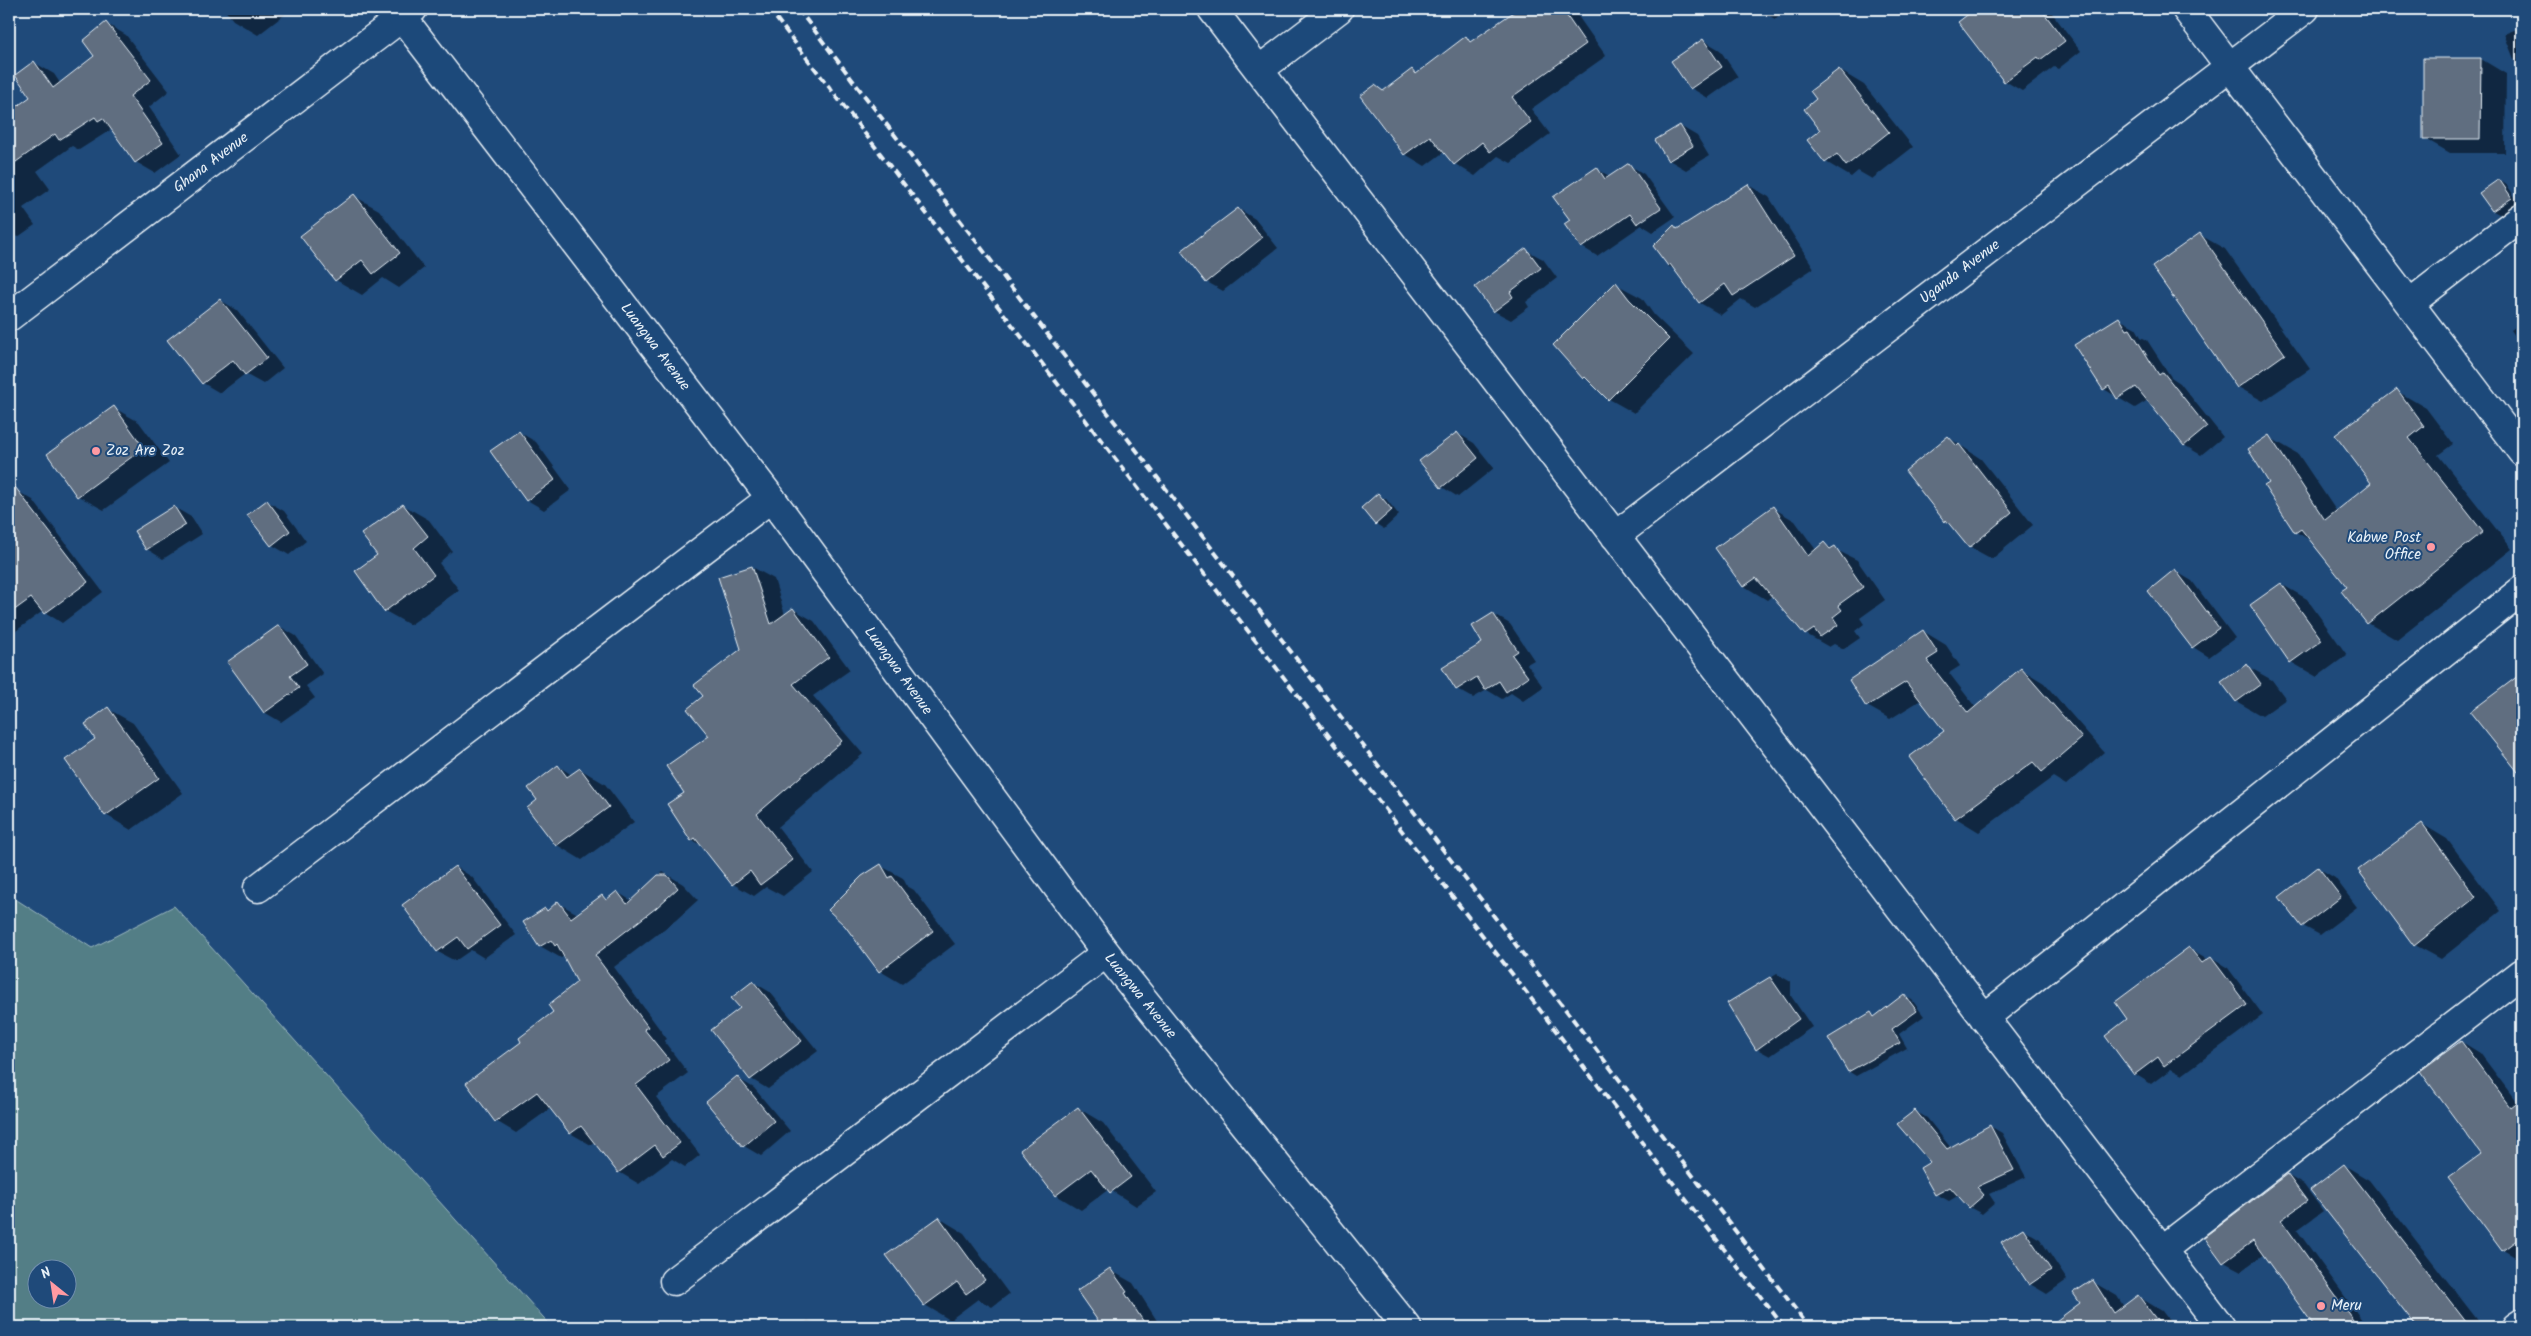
<svg xmlns="http://www.w3.org/2000/svg" width="2531" height="1336" font-family="Kalam,sans-serif">
	<rect width="100%" height="100%" fill="#1f4a7a"/>
	<filter id="ink" filterUnits="userSpaceOnUse"><feTurbulence type="fractalNoise" baseFrequency=".02" numOctaves="2"/><feDisplacementMap in="SourceGraphic" scale="10" xChannelSelector="R" yChannelSelector="G"/><feConvolveMatrix kernelMatrix="1 2 1 2 8 2 1 2 1" color-interpolation-filters="sRGB"/></filter>
	<g filter="url(#ink)">
		<path fill="#527e86" stroke="#9db8bf" fill-rule="evenodd" d="M 9,895 L 92,948 L 174,906 L 552,1327 L 9,1327 ZM 38,1268 L 68,1268 L 68,1298 L 38,1298 Z"/>
		<path fill="#0007" d="M 224,9 L 292,9 L 258,35 L 233,20 Z
			M 1520,9 L 1573,9 L 1606,56 L 1531,109 L 1550,134 L 1511,163 L 1498,156 L 1475,176 L 1455,164 L 1444,152 L 1425,166 L 1405,154 L 1384,91 L 1412,70 L 1419,74 L 1466,38 L 1473,42 Z
			M 1758,9 L 1787,9 L 1775,19 Z
			M 1977,9 L 2049,9 L 2081,51 L 2058,69 L 2054,67 L 2022,91 L 2005,81 L 1960,22 Z
			M 107,24 L 126,35 L 169,91 L 149,107 L 181,154 L 155,173 L 136,162 L 112,129 L 79,150 L 72,146 L 37,171 L 50,189 L 23,208 L 35,225 L 18,237 L 9,232 L 9,114 L 32,97 L 35,63 L 54,74 L 60,83 L 95,56 Z
			M 2522,27 L 2522,79 L 2504,34 Z
			M 1703,40 L 1720,50 L 1738,77 L 1708,98 L 1691,88 L 1672,62 Z
			M 2481,59 L 2506,74 L 2505,153 L 2450,153 L 2424,138 Z
			M 1839,70 L 1864,85 L 1913,147 L 1872,179 L 1858,171 L 1851,177 L 1826,162 L 1818,100 Z
			M 1680,126 L 1697,136 L 1709,156 L 1686,170 L 1669,160 Z
			M 1629,165 L 1644,174 L 1675,217 L 1653,232 L 1642,225 L 1597,256 L 1582,247 L 1566,224 L 1572,220 L 1597,169 L 1611,177 Z
			M 2499,180 L 2507,185 L 2519,203 L 2501,215 L 2493,211 L 2481,193 Z
			M 1748,185 L 1769,197 L 1814,268 L 1755,307 L 1741,299 L 1721,315 L 1700,303 L 1676,270 L 1668,266 L 1674,227 L 1679,230 Z
			M 354,196 L 379,210 L 424,268 L 399,288 L 383,278 L 362,295 L 336,280 L 302,236 Z
			M 1239,209 L 1255,219 L 1278,248 L 1223,291 L 1207,282 Z
			M 2200,235 L 2225,249 L 2310,369 L 2263,401 L 2238,387 Z
			M 1526,250 L 1543,259 L 1557,278 L 1526,302 L 1529,307 L 1511,320 L 1494,311 Z
			M 1616,284 L 1642,298 L 1654,315 L 1694,354 L 1634,413 L 1609,399 L 1594,384 L 1584,378 Z
			M 220,300 L 237,310 L 283,368 L 263,384 L 245,374 L 220,393 L 203,383 L 169,340 Z
			M 2119,319 L 2136,328 L 2141,337 L 2147,340 L 2171,377 L 2180,383 L 2223,437 L 2201,455 L 2184,445 L 2148,400 L 2135,408 L 2104,389 L 2076,345 Z
			M 2522,322 L 2522,346 L 2511,330 Z
			M 2397,391 L 2426,408 L 2453,444 L 2438,455 L 2512,549 L 2397,640 L 2368,623 L 2349,587 L 2312,541 L 2296,532 L 2271,483 L 2269,437 L 2298,454 L 2337,512 L 2373,483 Z
			M 114,408 L 139,422 L 169,463 L 104,510 L 78,496 Z
			M 519,432 L 536,442 L 571,490 L 544,510 L 527,500 Z
			M 1457,433 L 1474,443 L 1494,468 L 1458,497 L 1442,487 Z
			M 1948,437 L 1981,459 L 2033,525 L 1992,559 L 1970,547 L 1946,521 Z
			M 9,487 L 13,493 L 17,491 L 33,500 L 103,592 L 62,623 L 43,611 L 9,636 Z
			M 1378,495 L 1386,499 L 1399,515 L 1384,529 L 1376,524 L 1363,508 Z
			M 267,501 L 284,511 L 306,541 L 289,555 L 272,545 Z
			M 403,505 L 429,520 L 452,551 L 439,563 L 459,590 L 410,625 L 385,611 L 379,555 Z
			M 174,507 L 191,517 L 202,534 L 163,559 L 147,549 Z
			M 1773,508 L 1795,521 L 1816,550 L 1824,544 L 1857,560 L 1885,600 L 1860,618 L 1864,624 L 1855,631 L 1860,638 L 1844,649 L 1834,644 L 1829,647 L 1806,634 L 1773,595 L 1767,600 L 1744,586 L 1717,548 Z
			M 752,567 L 774,579 L 785,615 L 793,609 L 814,621 L 850,670 L 813,696 L 863,754 L 778,827 L 813,872 L 783,896 L 766,887 L 754,896 L 733,884 L 705,847 L 691,840 L 686,793 L 711,737 L 705,697 L 742,649 Z
			M 2175,571 L 2192,581 L 2235,638 L 2209,657 L 2193,647 Z
			M 2281,584 L 2307,599 L 2347,655 L 2317,677 L 2291,662 Z
			M 1493,614 L 1510,624 L 1534,660 L 1527,664 L 1543,687 L 1523,701 L 1511,693 L 1502,699 L 1487,690 L 1473,698 L 1457,689 L 1484,643 Z
			M 279,626 L 296,636 L 323,674 L 306,686 L 315,698 L 281,722 L 264,712 Z
			M 1923,631 L 1946,645 L 1960,666 L 1949,673 L 1976,708 L 2021,669 L 2044,683 L 2104,752 L 2066,785 L 2053,777 L 1979,832 L 1956,818 L 1910,757 L 1946,731 L 1921,700 L 1890,719 L 1867,706 Z
			M 2247,666 L 2272,680 L 2286,699 L 2262,716 L 2236,701 Z
			M 2522,674 L 2522,775 L 2471,712 Z
			M 108,709 L 133,723 L 183,793 L 131,830 L 106,815 L 97,739 Z
			M 558,766 L 572,775 L 580,769 L 605,784 L 634,822 L 582,860 L 557,845 L 529,808 L 539,801 Z
			M 2422,824 L 2447,839 L 2501,911 L 2441,959 L 2415,945 Z
			M 881,866 L 903,878 L 907,886 L 914,890 L 955,944 L 902,984 L 880,971 Z
			M 456,867 L 472,877 L 516,935 L 484,958 L 471,950 L 455,961 L 438,952 L 404,905 Z
			M 2318,868 L 2335,878 L 2357,907 L 2320,935 L 2303,926 Z
			M 663,872 L 683,884 L 698,900 L 676,920 L 614,967 L 667,1039 L 664,1041 L 688,1073 L 656,1097 L 700,1155 L 685,1167 L 672,1159 L 639,1184 L 619,1172 L 595,1142 L 591,1145 L 570,1133 L 551,1108 L 516,1133 L 496,1121 L 468,1083 L 523,1042 L 555,1012 L 579,982 L 565,956 L 561,958 L 540,946 L 525,922 L 545,910 L 548,911 L 558,903 L 578,914 L 602,897 L 607,900 L 617,892 L 632,901 Z
			M 2189,949 L 2208,960 L 2211,958 L 2228,968 L 2263,1015 L 2182,1075 L 2171,1069 L 2151,1084 L 2135,1074 Z
			M 1777,974 L 1791,982 L 1791,996 L 1812,1027 L 1770,1056 L 1757,1049 L 1729,1003 Z
			M 753,982 L 770,992 L 818,1051 L 768,1089 L 751,1079 L 741,1008 Z
			M 1904,996 L 1912,1000 L 1924,1016 L 1899,1034 L 1907,1048 L 1856,1076 L 1848,1071 L 1871,1014 L 1876,1017 Z
			M 2462,1042 L 2480,1053 L 2522,1109 L 2522,1261 L 2503,1250 Z
			M 737,1078 L 754,1088 L 790,1131 L 761,1156 L 744,1146 Z
			M 1078,1108 L 1103,1123 L 1156,1192 L 1136,1206 L 1109,1189 L 1081,1210 L 1056,1195 L 1022,1151 Z
			M 1915,1111 L 1927,1118 L 1951,1148 L 1990,1126 L 2002,1133 L 2026,1177 L 1989,1194 L 1995,1203 L 1982,1214 L 1969,1207 L 1959,1195 L 1949,1201 L 1936,1194 L 1921,1168 L 1932,1162 Z
			M 2344,1165 L 2369,1180 L 2483,1327 L 2418,1327 L 2312,1190 Z
			M 2287,1175 L 2304,1185 L 2323,1211 L 2297,1230 L 2367,1327 L 2317,1327 L 2264,1254 L 2241,1271 L 2224,1262 Z
			M 939,1218 L 964,1233 L 1009,1294 L 992,1307 L 978,1299 L 950,1320 L 925,1305 Z
			M 2023,1229 L 2040,1239 L 2067,1280 L 2047,1294 L 2030,1284 L 2002,1242 Z
			M 1110,1270 L 1133,1283 L 1161,1327 L 1091,1327 L 1099,1321 Z
			M 2093,1282 L 2117,1296 L 2124,1307 L 2139,1297 L 2162,1311 L 2174,1327 L 2050,1327 L 2081,1303 Z
			M 808,1320 L 821,1327 L 800,1327 Z"/>
		<path fill="#606e80" stroke="#e8f1f8" d="M 1518,9 L 1562,9 L 1586,44 L 1512,97 L 1531,122 L 1490,152 L 1482,142 L 1454,165 L 1430,136 L 1404,155 L 1360,96 L 1375,85 L 1383,91 L 1412,69 L 1416,74 L 1466,36 L 1470,42 Z
			M 1975,9 L 2041,9 L 2065,41 L 2040,60 L 2038,57 L 2004,82 L 1958,22 Z
			M 106,22 L 151,80 L 130,96 L 163,143 L 135,163 L 103,118 L 98,121 L 95,117 L 59,140 L 55,134 L 9,167 L 9,112 L 30,97 L 15,75 L 34,61 L 53,88 L 94,56 L 83,41 Z
			M 1703,39 L 1722,67 L 1690,89 L 1671,61 Z
			M 2423,58 L 2481,58 L 2480,139 L 2423,139 Z
			M 1839,69 L 1889,132 L 1846,166 L 1837,154 L 1825,163 L 1807,140 L 1820,130 L 1804,109 L 1816,99 L 1810,91 Z
			M 1680,125 L 1693,146 L 1668,161 L 1655,140 Z
			M 1629,163 L 1661,208 L 1637,224 L 1630,214 L 1581,248 L 1564,224 L 1570,220 L 1553,197 L 1597,167 L 1605,179 Z
			M 2499,179 L 2512,198 L 2492,211 L 2479,193 Z
			M 1748,184 L 1794,256 L 1733,296 L 1725,284 L 1699,303 L 1670,264 L 1668,266 L 1653,246 L 1674,225 L 1677,229 Z
			M 354,194 L 400,253 L 373,274 L 362,260 L 335,281 L 300,236 Z
			M 1238,208 L 1262,238 L 1206,283 L 1181,251 Z
			M 2200,233 L 2285,354 L 2237,388 L 2152,267 Z
			M 1526,248 L 1541,268 L 1510,292 L 1513,297 L 1493,312 L 1475,287 Z
			M 1616,282 L 1629,299 L 1669,339 L 1608,400 L 1585,377 L 1583,379 L 1553,345 Z
			M 220,299 L 267,358 L 245,375 L 233,360 L 202,384 L 167,340 Z
			M 2119,317 L 2127,330 L 2130,329 L 2159,375 L 2163,372 L 2207,427 L 2184,446 L 2136,387 L 2117,399 L 2109,386 L 2103,390 L 2074,345 Z
			M 2397,389 L 2424,426 L 2409,438 L 2483,532 L 2367,624 L 2341,591 L 2347,587 L 2301,529 L 2295,533 L 2264,486 L 2269,483 L 2248,449 L 2269,435 L 2325,520 L 2371,483 L 2335,435 Z
			M 114,406 L 144,448 L 77,497 L 47,454 Z
			M 519,431 L 555,480 L 526,501 L 490,451 Z
			M 1457,432 L 1478,458 L 1441,488 L 1419,461 Z
			M 1948,436 L 1957,446 L 1959,444 L 2012,512 L 1969,548 L 1946,520 L 1945,522 L 1905,471 Z
			M 9,479 L 88,582 L 44,614 L 31,598 L 9,614 Z
			M 1378,493 L 1392,510 L 1375,525 L 1361,508 Z
			M 267,500 L 290,531 L 271,546 L 247,515 Z
			M 403,504 L 428,536 L 414,548 L 434,575 L 384,612 L 355,571 L 377,555 L 361,534 Z
			M 174,506 L 186,525 L 146,550 L 134,531 Z
			M 1773,506 L 1808,556 L 1824,542 L 1830,549 L 1835,546 L 1863,587 L 1838,605 L 1842,610 L 1833,617 L 1838,625 L 1820,637 L 1814,629 L 1805,635 L 1756,578 L 1743,587 L 1715,548 Z
			M 752,566 L 771,624 L 793,608 L 829,657 L 793,684 L 842,741 L 757,814 L 793,860 L 760,885 L 750,871 L 732,885 L 695,838 L 691,841 L 667,804 L 684,793 L 666,766 L 709,736 L 687,709 L 703,696 L 694,685 L 741,649 L 718,577 Z
			M 2175,569 L 2219,628 L 2192,648 L 2148,591 Z
			M 2281,583 L 2322,640 L 2290,663 L 2250,605 Z
			M 1493,613 L 1518,651 L 1512,655 L 1528,677 L 1506,692 L 1499,681 L 1485,690 L 1477,677 L 1456,690 L 1442,668 L 1482,643 L 1472,626 Z
			M 279,625 L 307,664 L 290,676 L 299,688 L 264,713 L 227,662 Z
			M 1923,630 L 1938,653 L 1927,660 L 1968,713 L 2021,668 L 2082,738 L 2042,772 L 2033,762 L 1955,819 L 1909,757 L 1944,731 L 1906,682 L 1866,707 L 1849,680 Z
			M 2247,664 L 2261,684 L 2236,702 L 2221,682 Z
			M 2522,673 L 2522,777 L 2470,712 Z
			M 108,707 L 159,778 L 105,816 L 65,760 L 95,739 L 85,724 Z
			M 558,765 L 567,777 L 580,768 L 609,807 L 556,846 L 527,808 L 537,800 L 528,788 Z
			M 2422,823 L 2476,897 L 2414,946 L 2358,870 Z
			M 881,864 L 889,878 L 892,876 L 933,931 L 879,972 L 845,926 L 828,910 L 862,876 Z
			M 455,866 L 500,925 L 467,949 L 458,937 L 437,952 L 402,905 Z
			M 2318,867 L 2341,897 L 2302,927 L 2279,897 Z
			M 658,875 L 667,875 L 678,888 L 656,908 L 595,955 L 648,1027 L 644,1029 L 669,1060 L 636,1085 L 680,1143 L 663,1156 L 655,1145 L 618,1173 L 581,1126 L 570,1134 L 537,1092 L 495,1122 L 466,1083 L 521,1042 L 519,1038 L 553,1012 L 548,1005 L 577,982 L 557,944 L 555,946 L 551,940 L 539,947 L 523,922 L 545,908 L 547,911 L 558,901 L 571,918 L 602,895 L 606,900 L 617,891 L 627,904 Z
			M 2189,947 L 2202,963 L 2211,957 L 2247,1005 L 2164,1066 L 2158,1057 L 2134,1075 L 2105,1036 L 2127,1019 L 2115,1002 Z
			M 1770,977 L 1799,1019 L 1756,1050 L 1727,1003 Z
			M 753,981 L 802,1041 L 750,1080 L 711,1030 L 740,1008 L 731,998 Z
			M 1904,994 L 1917,1011 L 1892,1029 L 1900,1043 L 1848,1072 L 1828,1038 L 1871,1012 L 1874,1017 Z
			M 2461,1041 L 2510,1107 L 2522,1098 L 2522,1236 L 2502,1251 L 2448,1178 L 2481,1154 L 2420,1071 Z
			M 737,1076 L 774,1121 L 743,1147 L 706,1102 Z
			M 1078,1107 L 1131,1177 L 1110,1193 L 1091,1169 L 1055,1196 L 1020,1150 Z
			M 1915,1110 L 1947,1149 L 1990,1125 L 2014,1170 L 1977,1187 L 1984,1195 L 1969,1208 L 1950,1187 L 1935,1195 L 1920,1168 L 1930,1162 L 1897,1124 Z
			M 2344,1164 L 2470,1327 L 2417,1327 L 2310,1190 Z
			M 2287,1174 L 2307,1201 L 2281,1220 L 2358,1327 L 2315,1327 L 2253,1241 L 2223,1263 L 2204,1237 Z
			M 939,1217 L 985,1280 L 966,1294 L 957,1282 L 924,1306 L 886,1255 Z
			M 2023,1228 L 2051,1270 L 2029,1285 L 2001,1242 Z
			M 1110,1268 L 1127,1292 L 1125,1293 L 1147,1327 L 1102,1327 L 1077,1291 Z
			M 2093,1280 L 2114,1313 L 2138,1295 L 2162,1327 L 2048,1327 L 2080,1303 L 2073,1293 Z"/>
		<g fill="none" stroke-linecap="round" stroke-linejoin="round">
			<defs>
				<path id="minor" d="M 1212,9 L 2221,1327
					M 2186,9 L 2522,452
					M 1259,70 L 1339,9
					M 2410,303 L 2522,217
					M 9,317 L 402,17 L 397,9
					M 1615,536 L 2305,9
					M 258,888 L 771,498
					M 1984,1018 L 2522,590
					M 2162,1250 L 2522,973
					M 674,1281 L 1106,953"/>
				<path id="secondary" d="M 413,9 L 402,17 L 771,498 L 1106,953 L 1407,1327"/>
				<path id="trunk" d="M 2516,1327 L 2522,1323"/>
			</defs>
			<use href="#minor" stroke="#e8f1f8" stroke-width="31"/>
			<use href="#secondary" stroke="#e8f1f8" stroke-width="31"/>
			<use href="#trunk" stroke="#e8f1f8" stroke-width="31"/>
			<use href="#minor" stroke="#1f4a7a" stroke-width="28"/>
			<use href="#secondary" stroke="#1f4a7a" stroke-width="28"/>
			<use href="#trunk" stroke="#1f4a7a" stroke-width="28"/>
			<path stroke="#e8f1f8" stroke-width="4" stroke-dasharray="8 4" stroke-linecap="butt" d="M 769,9 L 1784,1327
				M 798,9 L 1809,1327"/>
		</g>
	</g>
	<g fill="#ff9aa2" stroke="#1f4a7a" stroke-width="2">
		<circle cx="96" cy="451" r="5"/>
		<circle cx="2431" cy="547" r="5"/>
		<circle cx="2321" cy="1306" r="5"/>
	</g>
	<g text-anchor="middle" dominant-baseline="central" stroke-width="4" stroke-linejoin="round" paint-order="stroke">
		<g font-size="15" fill="#e8f1f8" stroke="#1f4a7a">
			<text transform="translate(211 163) rotate(-37)">Ghana Avenue</text>
			<text transform="translate(1960 272) rotate(-37)">Uganda Avenue</text>
			<text transform="translate(655 347) rotate(53)">Luangwa Avenue</text>
			<text transform="translate(898 671) rotate(54)">Luangwa Avenue</text>
			<text transform="translate(1140 996) rotate(51)">Luangwa Avenue</text>
		</g>
		<g font-size="15" fill="#e8f1f8" stroke="#1f4a7a" text-anchor="start">
			<text x="106" y="451">Zoz Are Zoz</text>
			<text x="2421" y="538" text-anchor="end">Kabwe Post<tspan x="2421" dy="17">Office</tspan></text>
			<text x="2331" y="1306">Meru</text>
		</g>
	</g>
	<rect width="2531" height="1336" fill="none" stroke="#1f4a7a" stroke-width="30"/>
	<rect x="15" y="15" width="2501" height="1306" fill="none" stroke="#e8f1f8" stroke-width="2" filter="url(#ink)"/>
	<g transform="translate(52 1284) rotate(330)"><circle r="24" fill="#1f4a7a" stroke="#6f8dac"/>
	<path d="M0-4L9 19L0 12L-9 19Z" fill="#ff9aa2"/>
	<text y="-8" font-size="14" font-weight="bold" text-anchor="middle" fill="#e8f1f8">N</text>
	</g>
</svg>
